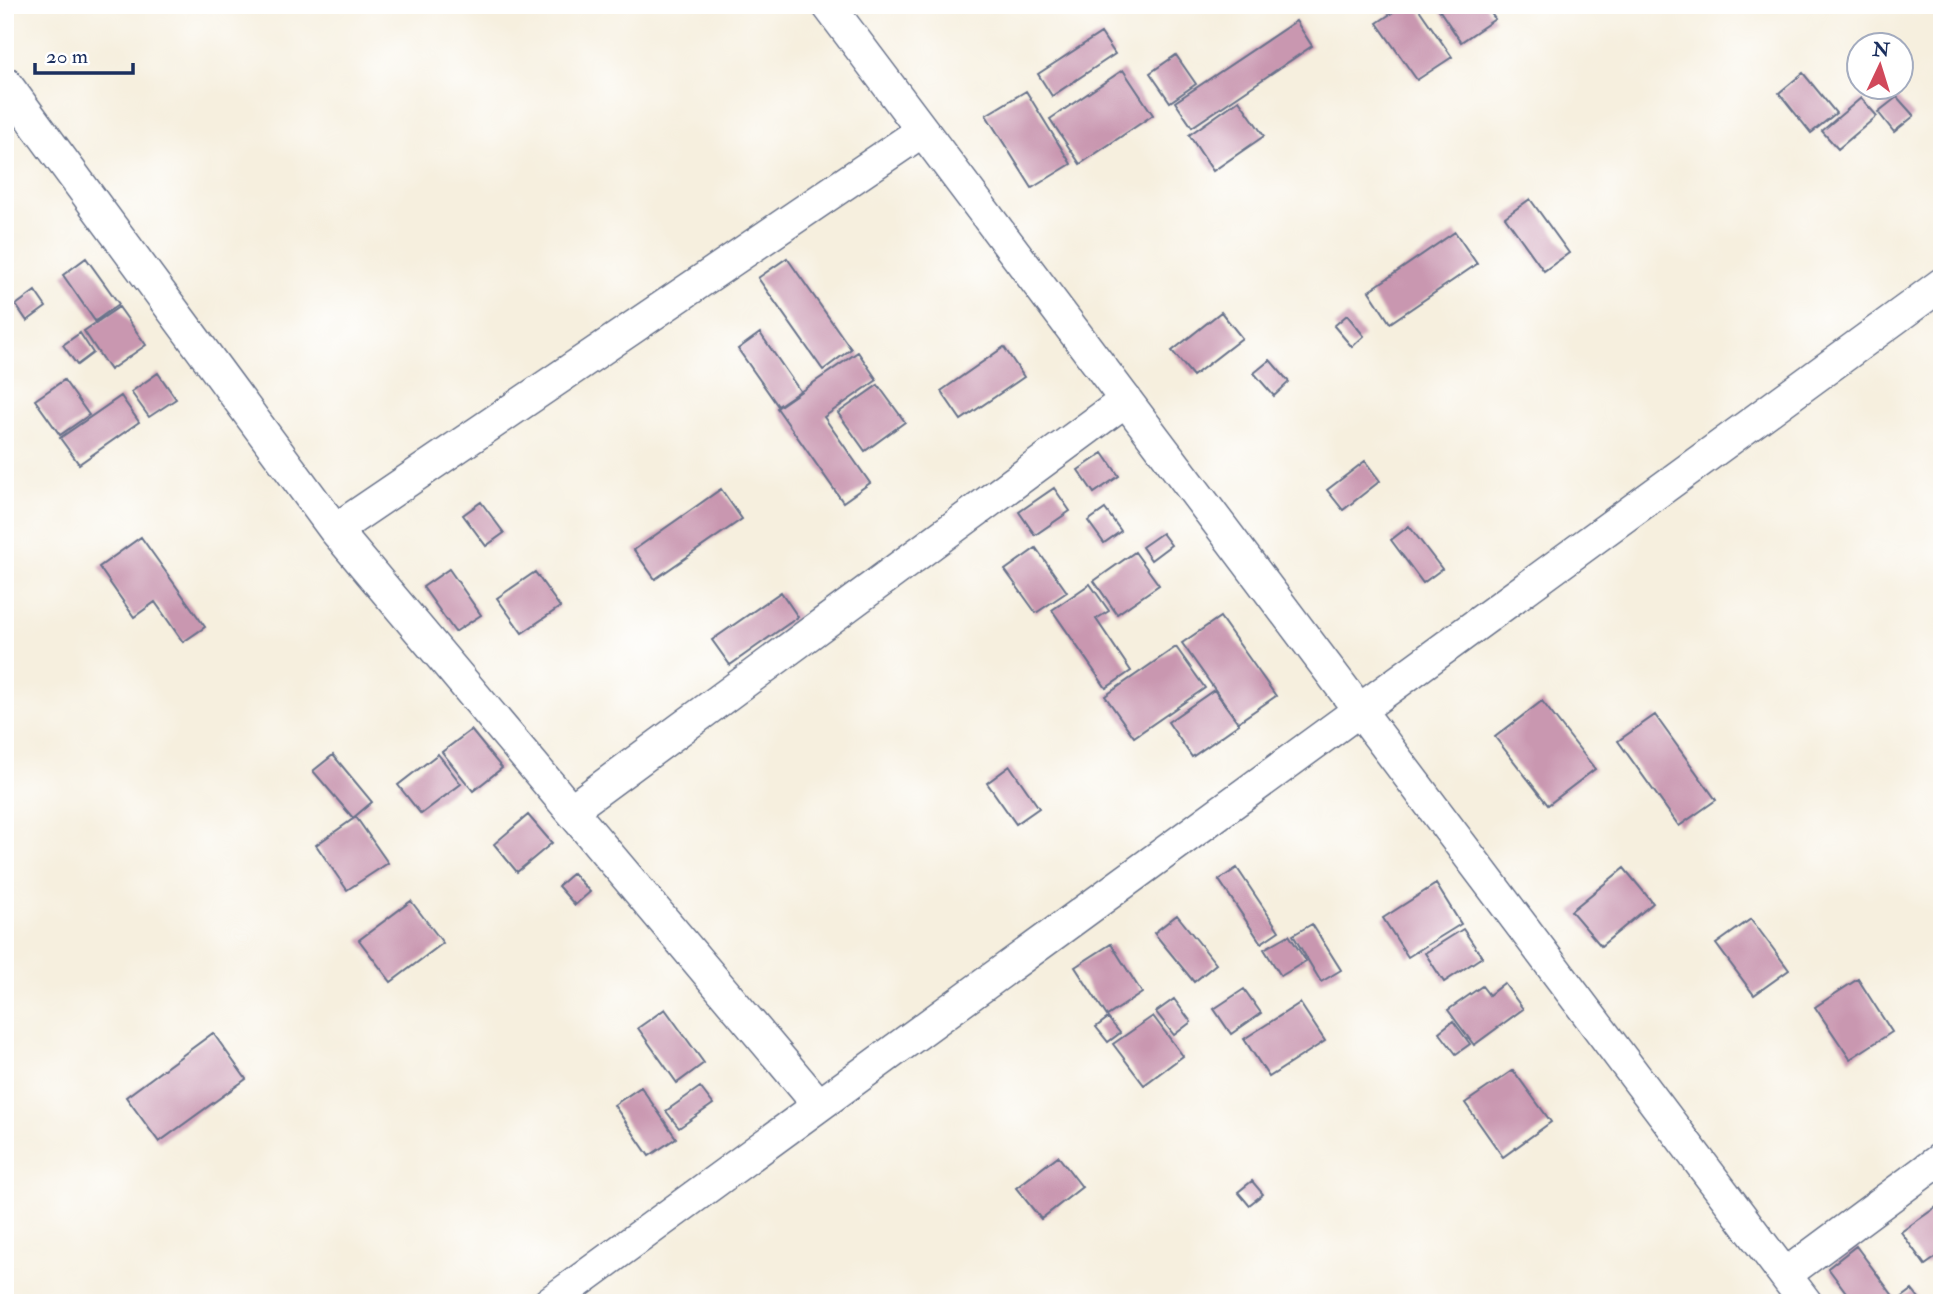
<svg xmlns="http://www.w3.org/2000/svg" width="1947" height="1308" font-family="'IM FELL Double Pica',serif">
	<rect width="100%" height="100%" fill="#fff"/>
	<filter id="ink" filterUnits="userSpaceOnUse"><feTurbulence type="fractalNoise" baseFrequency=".0143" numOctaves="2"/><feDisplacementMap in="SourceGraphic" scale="14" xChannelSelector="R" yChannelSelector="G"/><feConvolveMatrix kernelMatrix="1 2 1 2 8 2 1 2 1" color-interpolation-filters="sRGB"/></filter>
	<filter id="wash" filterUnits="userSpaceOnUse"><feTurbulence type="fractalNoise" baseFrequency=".00686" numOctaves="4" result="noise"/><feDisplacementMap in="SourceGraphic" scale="28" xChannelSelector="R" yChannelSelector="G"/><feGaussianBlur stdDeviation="1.57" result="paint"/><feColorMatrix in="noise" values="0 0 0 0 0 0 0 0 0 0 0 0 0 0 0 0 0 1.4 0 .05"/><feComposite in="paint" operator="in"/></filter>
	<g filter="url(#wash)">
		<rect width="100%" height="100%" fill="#f6efde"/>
		<g id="blocks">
			<path fill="#c997b0" d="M 1404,5 L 1416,5 L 1452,57 L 1417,80 L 1377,23 Z
				M 1436,5 L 1485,5 L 1495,19 L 1461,42 Z
				M 1296,21 L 1312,46 L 1192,127 L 1175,102 Z
				M 1101,33 L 1115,54 L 1052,96 L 1038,74 Z
				M 1176,55 L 1196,84 L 1170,102 L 1150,73 Z
				M 1123,70 L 1153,115 L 1080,164 L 1050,119 Z
				M 1803,73 L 1836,113 L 1811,133 L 1779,93 Z
				M 1026,91 L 1071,164 L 1032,188 L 986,115 Z
				M 1897,97 L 1914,116 L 1894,132 L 1878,112 Z
				M 1861,98 L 1877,116 L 1838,149 L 1822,131 Z
				M 1239,100 L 1264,136 L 1213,171 L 1189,135 Z
				M 1530,199 L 1569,253 L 1544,271 L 1505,217 Z
				M 1455,232 L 1477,264 L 1390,323 L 1369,291 Z
				M 86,258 L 119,304 L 95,321 L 63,275 Z
				M 787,258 L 851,349 L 823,370 L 758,278 Z
				M 35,291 L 46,307 L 27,321 L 16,305 Z
				M 119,307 L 146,345 L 110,370 L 84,331 Z
				M 1221,312 L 1242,338 L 1193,376 L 1172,351 Z
				M 1347,315 L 1364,336 L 1352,347 L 1334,326 Z
				M 80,333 L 93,353 L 77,365 L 63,345 Z
				M 760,333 L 800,391 L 778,406 L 738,349 Z
				M 1004,347 L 1024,377 L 961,420 L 941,391 Z
				M 858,352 L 877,380 L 824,417 L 870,483 L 843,502 L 777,408 Z
				M 1270,360 L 1289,382 L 1274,396 L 1254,373 Z
				M 158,373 L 176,399 L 149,417 L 131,392 Z
				M 64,380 L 89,415 L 60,435 L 35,400 Z
				M 878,385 L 905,422 L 865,451 L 838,413 Z
				M 121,396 L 139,422 L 79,464 L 60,438 Z
				M 1103,453 L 1119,476 L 1094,493 L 1078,470 Z
				M 1365,461 L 1380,481 L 1343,510 L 1327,490 Z
				M 1054,488 L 1070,511 L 1035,535 L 1019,512 Z
				M 721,489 L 742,519 L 655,579 L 634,550 Z
				M 481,502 L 504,533 L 486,546 L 463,515 Z
				M 1105,509 L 1121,531 L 1104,543 L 1088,521 Z
				M 1409,526 L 1442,569 L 1423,583 L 1391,540 Z
				M 1162,533 L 1171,545 L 1151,560 L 1142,547 Z
				M 141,537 L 205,627 L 183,642 L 155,602 L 134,617 L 99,567 Z
				M 1036,548 L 1067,592 L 1036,613 L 1005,570 Z
				M 1135,552 L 1159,585 L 1117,614 L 1094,581 Z
				M 449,569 L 481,615 L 455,632 L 423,587 Z
				M 535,572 L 560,607 L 522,633 L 497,598 Z
				M 1090,584 L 1109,611 L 1096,619 L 1131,671 L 1106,688 L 1052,610 Z
				M 781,592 L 798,617 L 730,665 L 712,640 Z
				M 1220,617 L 1276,696 L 1238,722 L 1182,643 Z
				M 1176,647 L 1205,688 L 1134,737 L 1105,696 Z
				M 1214,690 L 1239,724 L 1192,757 L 1168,722 Z
				M 1542,701 L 1595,769 L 1548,805 L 1495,737 Z
				M 1655,715 L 1716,800 L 1679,826 L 1618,741 Z
				M 471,730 L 502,768 L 473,791 L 442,752 Z
				M 438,754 L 461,784 L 421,814 L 398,785 Z
				M 333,755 L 372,802 L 353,818 L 313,771 Z
				M 1010,766 L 1039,808 L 1016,824 L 987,783 Z
				M 528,815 L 552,843 L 517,872 L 494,844 Z
				M 356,817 L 388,863 L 347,890 L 316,845 Z
				M 1237,868 L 1279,931 L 1261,943 L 1219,880 Z
				M 1624,868 L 1653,903 L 1601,946 L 1571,911 Z
				M 573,873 L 590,892 L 575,905 L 558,886 Z
				M 1436,884 L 1461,924 L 1408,957 L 1383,918 Z
				M 411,901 L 443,943 L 391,982 L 359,940 Z
				M 1177,915 L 1216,964 L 1194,982 L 1154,933 Z
				M 1751,919 L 1789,970 L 1754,995 L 1716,944 Z
				M 1312,924 L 1341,970 L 1321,982 L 1293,935 Z
				M 1463,929 L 1482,957 L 1444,982 L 1425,953 Z
				M 1289,935 L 1306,961 L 1281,976 L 1264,949 Z
				M 1111,944 L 1142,993 L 1107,1016 L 1075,967 Z
				M 1858,979 L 1892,1032 L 1850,1059 L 1815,1007 Z
				M 1504,983 L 1523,1009 L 1474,1045 L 1448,1010 L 1482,986 L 1489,995 Z
				M 1244,989 L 1261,1013 L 1231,1034 L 1214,1009 Z
				M 1174,999 L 1191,1022 L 1174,1035 L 1156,1012 Z
				M 1300,1003 L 1325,1041 L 1269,1077 L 1244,1039 Z
				M 665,1009 L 704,1063 L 677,1083 L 638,1028 Z
				M 1153,1016 L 1183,1056 L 1144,1085 L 1113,1044 Z
				M 1108,1018 L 1120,1033 L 1108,1042 L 1096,1027 Z
				M 1453,1021 L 1470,1044 L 1456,1054 L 1439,1032 Z
				M 213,1033 L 246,1079 L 159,1142 L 126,1097 Z
				M 1513,1070 L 1551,1122 L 1503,1157 L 1465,1103 Z
				M 641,1087 L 676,1138 L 649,1156 L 614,1105 Z
				M 700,1087 L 713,1104 L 679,1128 L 666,1111 Z
				M 1058,1156 L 1082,1187 L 1041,1219 L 1016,1188 Z
				M 1252,1181 L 1263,1194 L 1249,1205 L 1238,1192 Z
				M 1942,1203 L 1942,1261 L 1938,1256 L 1925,1265 L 1901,1232 Z
				M 1856,1246 L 1897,1301 L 1912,1290 L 1922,1303 L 1854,1303 L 1828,1268 Z"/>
		</g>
	</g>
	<g filter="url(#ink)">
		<use href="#blocks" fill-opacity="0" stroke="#68728b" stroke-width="2"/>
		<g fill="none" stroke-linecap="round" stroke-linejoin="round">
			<defs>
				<path id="minor" d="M 828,5 L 1806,1303
					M 5,83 L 335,530 L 819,1105
					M 335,530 L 922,131
					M 571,810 L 1126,400
					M 1786,1274 L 1942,1158
					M 549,1303 L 1942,284"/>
			</defs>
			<use href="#minor" stroke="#68728b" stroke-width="35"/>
			<use href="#minor" stroke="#fff" stroke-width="32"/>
		</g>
	</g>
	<rect width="1947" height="1308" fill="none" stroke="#fff" stroke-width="28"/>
	<g transform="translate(1880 66) rotate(4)"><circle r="33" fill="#ffffff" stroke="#a4acbf" stroke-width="2"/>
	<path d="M0-5L12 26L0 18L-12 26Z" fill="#d1495b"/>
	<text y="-10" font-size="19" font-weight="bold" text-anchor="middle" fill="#1b2f5e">N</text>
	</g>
	<path d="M35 63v10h98v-10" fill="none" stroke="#1b2f5e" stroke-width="3.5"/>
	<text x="46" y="63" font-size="21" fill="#1b2f5e" stroke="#ffffff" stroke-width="5" paint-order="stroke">20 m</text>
</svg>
